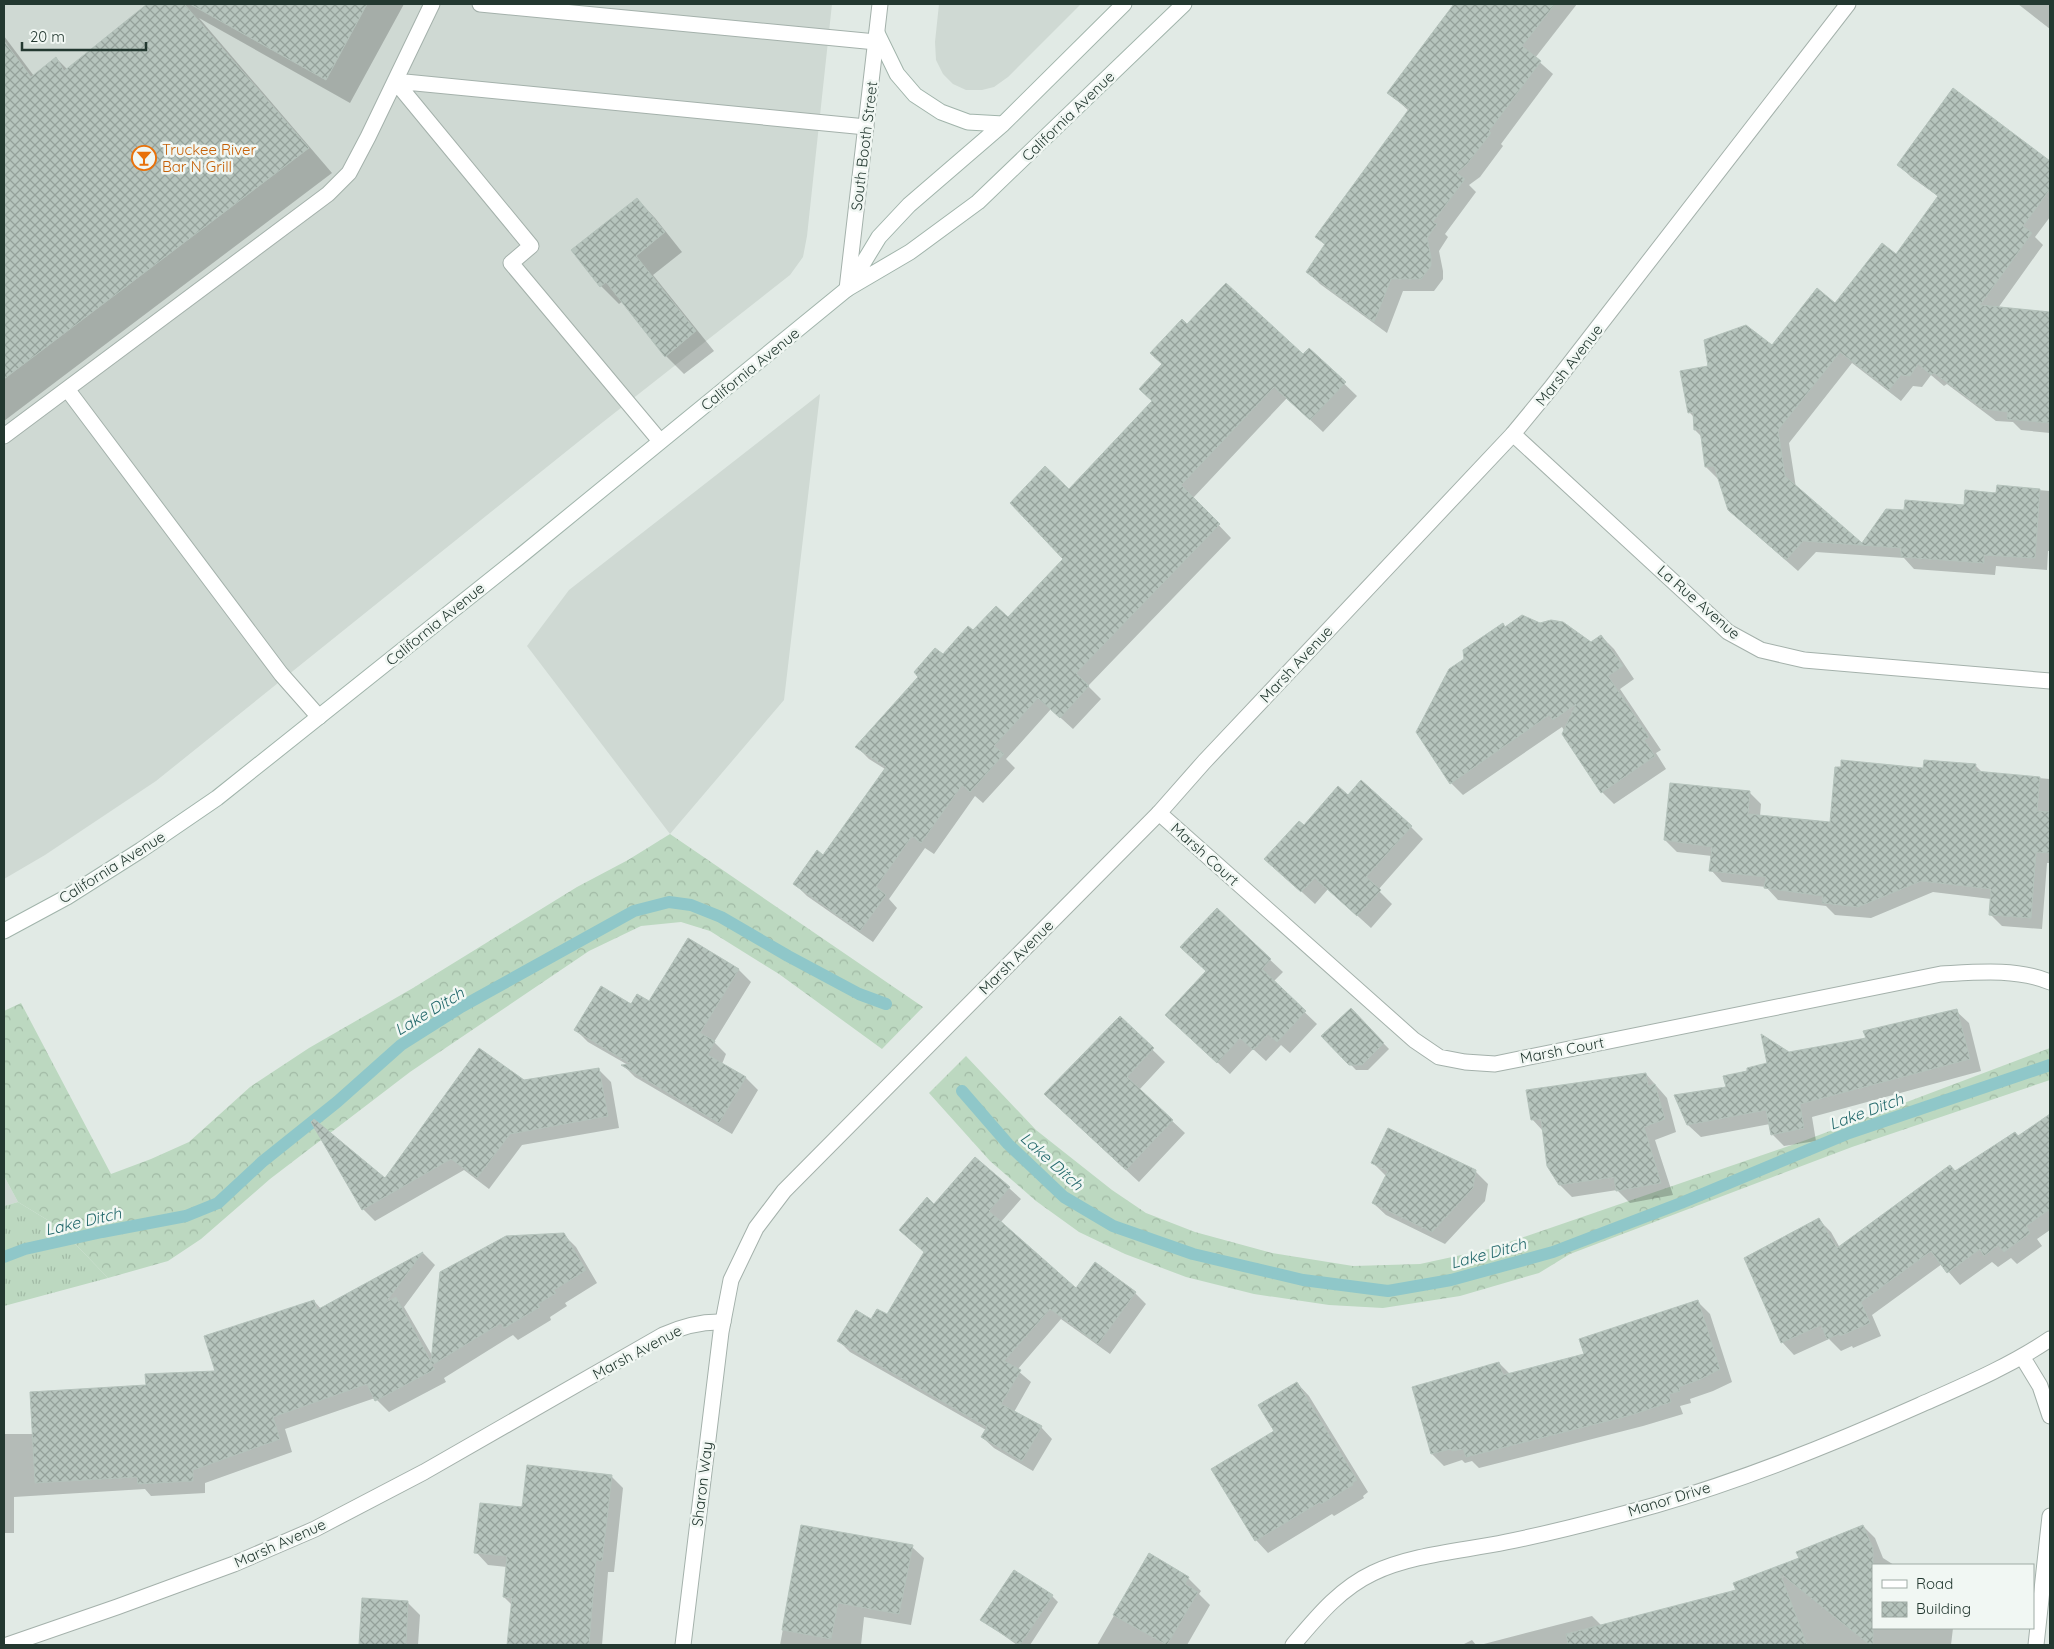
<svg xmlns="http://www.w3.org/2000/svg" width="2054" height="1649" font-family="Quicksand,sans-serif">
	<defs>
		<pattern id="grass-tufts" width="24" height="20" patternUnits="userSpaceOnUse" patternTransform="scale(1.25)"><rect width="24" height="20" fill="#bcd8c0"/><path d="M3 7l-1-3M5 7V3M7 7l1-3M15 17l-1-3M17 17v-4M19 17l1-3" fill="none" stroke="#a1baa5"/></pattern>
		<pattern id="forest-crowns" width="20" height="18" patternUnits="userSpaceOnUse" patternTransform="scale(1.25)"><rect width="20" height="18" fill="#bcd8c0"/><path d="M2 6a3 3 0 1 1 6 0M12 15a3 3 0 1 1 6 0" fill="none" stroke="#a1baa5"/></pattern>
		<pattern id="building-cross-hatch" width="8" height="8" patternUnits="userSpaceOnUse" patternTransform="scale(1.25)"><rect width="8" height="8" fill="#b6c4bd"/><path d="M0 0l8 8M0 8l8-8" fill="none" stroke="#94a09a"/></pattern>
	</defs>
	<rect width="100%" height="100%" fill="#e1eae5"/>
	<path fill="#cfd9d3" d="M 4,4 L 832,4 L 807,236 L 803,257 L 790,275 L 603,422 L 156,781 L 45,855 L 4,879 Z
		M 939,4 L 1081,4 L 1008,77 L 994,87 L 982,90 L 966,90 L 953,84 L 943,74 L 936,60 L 935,42 Z
		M 820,394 L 784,700 L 670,834 L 527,646 L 569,590 Z
		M 4,1176 L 18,1202 L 4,1206 Z"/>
	<path fill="url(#grass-tufts)" d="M 18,1202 L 59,1227 L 108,1278 L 4,1306 L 4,1206 Z"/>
	<path fill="url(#forest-crowns)" d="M 670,834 L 923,1007 L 882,1049 L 779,974 L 710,931 L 681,922 L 641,926 L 589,951 L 410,1072 L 270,1179 L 201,1239 L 168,1261 L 108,1278 L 59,1227 L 18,1202 L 4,1176 L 4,1011 L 21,1003 L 111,1174 L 151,1159 L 189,1142 L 250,1087 L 309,1048 L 413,988 L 577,887 L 628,860 Z
		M 2050,1048 L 2050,1080 L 1852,1147 L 1570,1254 L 1539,1273 L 1460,1296 L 1383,1308 L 1329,1305 L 1254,1294 L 1186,1277 L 1125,1254 L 1079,1232 L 1036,1201 L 990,1161 L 929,1093 L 966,1056 L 1036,1130 L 1112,1190 L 1146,1213 L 1195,1232 L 1272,1253 L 1353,1266 L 1420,1264 L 1489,1249 L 1806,1140 Z"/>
	<path fill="#0003" d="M 146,4 L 404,4 L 350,103 L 199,18 L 332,173 L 4,421 L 4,36 L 34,76 L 56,58 L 68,70 L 144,8 Z
		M 1456,4 L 1577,4 L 1535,58 L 1553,74 L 1501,144 L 1503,146 L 1480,177 L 1469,185 L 1476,192 L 1445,234 L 1448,237 L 1439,251 L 1443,271 L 1443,279 L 1434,291 L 1403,291 L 1387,333 L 1320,284 L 1308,272 L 1326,246 L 1317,237 L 1409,111 L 1389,93 Z
		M 2018,4 L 2050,4 L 2050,29 Z
		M 1953,90 L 2050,162 L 2050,217 L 2035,237 L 2043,245 L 1998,308 L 2050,313 L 2050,433 L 2021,430 L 2013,422 L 1996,421 L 1947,384 L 1944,386 L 1931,375 L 1922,387 L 1913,386 L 1901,401 L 1852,363 L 1789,443 L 1796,488 L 1862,545 L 1887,511 L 1905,512 L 1965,506 L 1997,494 L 1998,487 L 2050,491 L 2050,551 L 2048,551 L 2047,570 L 1996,566 L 1995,575 L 1914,569 L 1904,558 L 1816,552 L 1798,571 L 1742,522 L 1718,479 L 1706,467 L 1702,437 L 1695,430 L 1694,417 L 1689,412 L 1710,367 L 1772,347 L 1835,304 L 1896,256 L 1939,197 L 1911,177 L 1899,165 Z
		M 637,199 L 655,218 L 682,252 L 653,275 L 714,351 L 684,374 L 666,356 L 623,301 L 619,304 L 601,286 Z
		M 1187,326 L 1303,356 L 1309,350 L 1357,396 L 1323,432 L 1287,398 L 1193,498 L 1231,538 L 1088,686 L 1101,699 L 1073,729 L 1051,709 L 1006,759 L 1015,768 L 983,803 L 975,796 L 934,854 L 925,848 L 889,899 L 897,908 L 873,942 L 807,896 L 795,884 L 824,857 L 885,769 L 869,759 L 857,747 L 943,656 L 973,632 L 1008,619 L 1065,559 L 1069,490 L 1153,401 L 1164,365 Z
		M 1503,625 L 1506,628 L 1540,625 L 1591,643 L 1601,636 L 1614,649 L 1634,679 L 1620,689 L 1661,750 L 1656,753 L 1666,769 L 1614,804 L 1602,792 L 1562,727 L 1463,795 L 1451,783 L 1465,660 Z
		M 1975,765 L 1983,773 L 2050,779 L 2050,863 L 2047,863 L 2042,929 L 2002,926 L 1990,914 L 1991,899 L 1933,892 L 1871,918 L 1835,915 L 1826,906 L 1778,900 L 1766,887 L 1722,882 L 1711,870 L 1712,856 L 1677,852 L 1665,840 L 1749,792 L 1761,804 L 1760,816 L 1831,824 L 1925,770 Z
		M 1348,796 L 1411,827 L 1423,839 L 1378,890 L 1392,904 L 1371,928 L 1328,889 L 1315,904 L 1266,859 L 1304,827 Z
		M 1217,910 L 1283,972 L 1273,982 L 1317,1024 L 1290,1053 L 1281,1045 L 1266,1061 L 1253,1049 L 1230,1074 L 1179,1027 L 1207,971 Z
		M 689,939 L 739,970 L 751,982 L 714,1042 L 726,1054 L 722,1064 L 746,1078 L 758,1090 L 732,1134 L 635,1077 L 624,1066 L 628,1065 L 588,1042 L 576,1030 L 631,1005 L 649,1003 Z
		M 1351,1010 L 1389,1049 L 1368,1070 L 1356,1070 L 1323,1036 Z
		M 1956,1011 L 1969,1023 L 1981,1071 L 1812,1117 L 1816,1141 L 1784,1146 L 1772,1134 L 1770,1124 L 1701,1137 L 1688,1125 L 1727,1088 L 1749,1072 L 1788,1053 L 1867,1039 Z
		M 1120,1018 L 1165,1062 L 1139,1090 L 1185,1133 L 1139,1182 L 1058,1107 Z
		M 599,1070 L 611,1082 L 619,1128 L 522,1145 L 489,1189 L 464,1170 L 375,1221 L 363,1209 L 385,1180 L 523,1081 Z
		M 1646,1074 L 1667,1098 L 1676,1132 L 1655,1140 L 1673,1195 L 1630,1203 L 1617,1190 L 1572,1197 L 1560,1185 L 1543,1131 L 1532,1119 Z
		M 2050,1116 L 2050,1230 L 2037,1239 L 2042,1246 L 2017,1264 L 2011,1258 L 1998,1267 L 1992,1262 L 1960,1285 L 1942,1264 L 1872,1315 L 1881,1336 L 1853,1348 L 1852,1346 L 1841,1351 L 1829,1339 L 1794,1355 L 1782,1342 L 1819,1220 L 1831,1232 L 1840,1248 L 1956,1172 L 2019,1138 Z
		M 976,1158 L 1021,1199 L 1000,1223 L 1076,1290 L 1135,1293 L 1146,1304 L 1110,1354 L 1061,1319 L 1017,1370 L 1031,1382 L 1014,1412 L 1041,1427 L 1052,1439 L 1033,1471 L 994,1448 L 982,1437 L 986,1430 L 850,1352 L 839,1341 L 872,1321 L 888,1316 L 925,1252 L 935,1205 Z
		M 1373,1163 L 1475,1171 L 1488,1184 L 1485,1201 L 1445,1244 L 1386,1215 L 1373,1203 L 1386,1176 Z
		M 563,1234 L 576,1247 L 597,1283 L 565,1303 L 567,1306 L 550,1317 L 551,1320 L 518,1340 L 513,1335 L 444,1378 L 446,1382 L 389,1412 L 375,1398 L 285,1429 L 292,1452 L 205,1483 L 205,1493 L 151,1496 L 145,1489 L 14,1497 L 14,1533 L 4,1533 L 4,1434 L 34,1434 L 147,1386 L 217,1372 L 314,1301 L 322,1310 L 423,1253 L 435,1265 L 404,1307 L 433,1357 Z
		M 1698,1302 L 1710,1314 L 1732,1382 L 1713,1391 L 1690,1399 L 1691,1403 L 1680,1406 L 1683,1414 L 1643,1426 L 1479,1468 L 1472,1461 L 1465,1463 L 1462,1460 L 1444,1466 L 1432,1454 L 1499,1363 L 1511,1375 L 1585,1355 Z
		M 1297,1383 L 1309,1396 L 1368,1492 L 1363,1496 L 1364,1498 L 1334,1516 L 1332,1514 L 1268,1553 L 1256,1540 L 1276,1432 Z
		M 611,1476 L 623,1488 L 614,1572 L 608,1572 L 602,1645 L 509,1645 L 512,1605 L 504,1597 L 507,1567 L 488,1565 L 476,1552 L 523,1508 Z
		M 802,1526 L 912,1547 L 924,1558 L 911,1625 L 864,1617 L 861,1645 L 780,1645 Z
		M 1863,1526 L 1875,1538 L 1883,1558 L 1894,1565 L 1873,1565 L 1873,1628 L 1953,1628 L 1951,1645 L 1480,1645 L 1592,1616 L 1602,1626 L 1737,1591 Z
		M 1149,1555 L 1188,1578 L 1201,1591 L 1199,1594 L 1210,1605 L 1187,1645 L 1097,1645 Z
		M 1014,1572 L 1052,1596 L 1058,1602 L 1030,1645 L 1017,1645 L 982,1620 Z
		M 363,1600 L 407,1602 L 420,1615 L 418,1645 L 360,1645 Z
		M 1472,1640 L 1476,1645 L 1462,1645 Z"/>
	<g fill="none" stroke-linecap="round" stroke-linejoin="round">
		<path stroke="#8fc7c9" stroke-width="12" d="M 962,1091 L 1008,1144 L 1064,1197 L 1113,1226 L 1193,1254 L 1303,1280 L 1388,1291 L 1451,1280 L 1553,1252 L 1681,1203 L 1849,1133 L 2050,1065
			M 4,1257 L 25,1249 L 102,1232 L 186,1216 L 218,1203 L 262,1162 L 337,1102 L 401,1045 L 461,1007 L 634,911 L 669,902 L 691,905 L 721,917 L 788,956 L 859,994 L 886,1004"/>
	</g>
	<path fill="url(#building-cross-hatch)" stroke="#b4c2bb" d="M 147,4 L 184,4 L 309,148 L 4,379 L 4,41 L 31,77 L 56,57 L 64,71 Z
		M 190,4 L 367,4 L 326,80 Z
		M 1454,4 L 1555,4 L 1522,46 L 1541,61 L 1489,131 L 1491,133 L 1467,164 L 1457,173 L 1465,179 L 1433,222 L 1437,224 L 1427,238 L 1431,257 L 1431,266 L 1421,279 L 1391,279 L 1374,322 L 1306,272 L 1325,244 L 1315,237 L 1409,109 L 1387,93 Z
		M 1953,88 L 2050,161 L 2050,189 L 2023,226 L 2032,233 L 1980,305 L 2050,312 L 2050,423 L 2007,419 L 2008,412 L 1983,409 L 1934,373 L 1931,375 L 1918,364 L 1910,376 L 1901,375 L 1889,390 L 1840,352 L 1778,430 L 1785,476 L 1862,543 L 1886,509 L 1904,510 L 1905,500 L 1964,505 L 1965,490 L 1996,493 L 1997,485 L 2040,489 L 2035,558 L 1984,555 L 1984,563 L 1901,557 L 1901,548 L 1803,541 L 1786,560 L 1728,510 L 1714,466 L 1705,467 L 1700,429 L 1694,430 L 1693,412 L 1688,413 L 1680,371 L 1708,366 L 1704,340 L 1746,325 L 1772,345 L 1817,288 L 1835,303 L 1882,243 L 1896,254 L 1938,196 L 1897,165 Z
		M 637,198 L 665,232 L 636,256 L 696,331 L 665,357 L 606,282 L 600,287 L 571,250 Z
		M 1226,283 L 1303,354 L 1309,348 L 1346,382 L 1310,420 L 1274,387 L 1181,485 L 1220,524 L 1076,673 L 1089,686 L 1060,718 L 1038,698 L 994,746 L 1004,754 L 970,792 L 962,785 L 921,843 L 912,836 L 876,887 L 886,895 L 860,931 L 793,884 L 817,850 L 823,855 L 886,767 L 855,747 L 918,677 L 914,672 L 935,648 L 943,654 L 968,626 L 973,630 L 996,606 L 1008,617 L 1063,559 L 1010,503 L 1045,466 L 1069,489 L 1152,401 L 1139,389 L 1162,364 L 1150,353 L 1182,319 L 1187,324 Z
		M 1522,615 L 1540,623 L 1551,620 L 1563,622 L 1591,642 L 1601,635 L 1623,666 L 1608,676 L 1649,737 L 1644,740 L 1655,756 L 1601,793 L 1562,734 L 1576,704 L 1553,720 L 1549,715 L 1450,784 L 1416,732 L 1449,669 L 1464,659 L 1463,650 L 1503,623 L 1505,627 Z
		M 1841,760 L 1923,768 L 1924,760 L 1976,764 L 1975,771 L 2040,777 L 2037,811 L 2050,812 L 2050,853 L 2036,852 L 2031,918 L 1989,915 L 1991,889 L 1921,881 L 1858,907 L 1822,903 L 1823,896 L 1764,888 L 1766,877 L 1709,871 L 1712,847 L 1664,840 L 1670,783 L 1750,791 L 1748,814 L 1830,822 L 1835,767 L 1841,767 Z
		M 1361,780 L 1412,826 L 1366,877 L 1381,890 L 1357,916 L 1315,878 L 1301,892 L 1264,859 L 1299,821 L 1304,825 L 1338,786 L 1348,795 Z
		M 1217,908 L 1271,959 L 1262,969 L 1306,1011 L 1277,1042 L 1268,1034 L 1253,1050 L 1240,1038 L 1217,1063 L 1165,1015 L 1206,971 L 1180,947 Z
		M 688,938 L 739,969 L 700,1033 L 715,1041 L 708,1055 L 746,1077 L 719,1123 L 621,1065 L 631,1064 L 574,1030 L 601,986 L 631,1004 L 637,994 L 649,1001 Z
		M 1351,1008 L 1384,1043 L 1362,1065 L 1349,1065 L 1321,1036 Z
		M 1957,1009 L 1970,1059 L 1800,1104 L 1804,1128 L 1771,1135 L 1766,1110 L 1687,1125 L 1674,1095 L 1726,1087 L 1723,1076 L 1747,1071 L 1747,1068 L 1767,1063 L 1761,1034 L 1789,1052 L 1866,1038 L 1863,1031 Z
		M 1120,1016 L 1154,1048 L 1127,1077 L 1173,1120 L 1126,1170 L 1044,1094 Z
		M 479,1048 L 524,1080 L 599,1068 L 608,1116 L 510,1134 L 477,1178 L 451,1159 L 362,1210 L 311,1122 L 314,1119 L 385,1178 Z
		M 1646,1073 L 1648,1086 L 1655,1084 L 1665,1119 L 1644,1127 L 1661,1183 L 1616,1191 L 1614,1177 L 1559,1185 L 1547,1166 L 1541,1119 L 1531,1120 L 1526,1090 Z
		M 2050,1114 L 2050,1209 L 2026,1226 L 2030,1233 L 2004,1252 L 1998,1245 L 1984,1256 L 1980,1249 L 1947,1273 L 1931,1251 L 1861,1302 L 1870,1323 L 1840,1336 L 1839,1334 L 1827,1339 L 1821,1325 L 1781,1343 L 1744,1258 L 1819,1218 L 1837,1248 L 1950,1165 L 1955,1171 L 2015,1132 L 2018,1136 Z
		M 1388,1128 L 1476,1170 L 1473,1188 L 1432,1232 L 1372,1203 L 1388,1171 L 1371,1163 Z
		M 975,1157 L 1010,1187 L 989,1211 L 1076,1288 L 1095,1262 L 1136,1292 L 1098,1344 L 1050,1309 L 1004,1361 L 1021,1370 L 1001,1404 L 1042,1426 L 1022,1461 L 981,1437 L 987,1427 L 837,1341 L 856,1310 L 871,1319 L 877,1309 L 887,1314 L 924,1252 L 899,1230 L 927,1197 L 934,1204 Z
		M 564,1233 L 586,1270 L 554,1290 L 556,1293 L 538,1304 L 540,1307 L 504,1328 L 501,1323 L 432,1365 L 435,1369 L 375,1401 L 367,1384 L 273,1417 L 280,1439 L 193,1470 L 193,1481 L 138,1484 L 137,1477 L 35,1483 L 30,1392 L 146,1385 L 145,1374 L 215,1371 L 204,1336 L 314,1300 L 317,1310 L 423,1252 L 386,1302 L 396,1297 L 431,1362 L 440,1272 L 506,1236 Z
		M 1698,1300 L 1720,1369 L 1701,1379 L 1679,1387 L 1680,1391 L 1669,1394 L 1671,1402 L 1631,1415 L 1466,1457 L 1463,1449 L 1452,1451 L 1451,1449 L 1431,1454 L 1412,1387 L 1499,1362 L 1503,1375 L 1584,1354 L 1579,1339 Z
		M 1297,1382 L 1357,1480 L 1352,1483 L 1353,1485 L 1321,1504 L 1320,1502 L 1255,1541 L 1211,1469 L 1274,1431 L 1258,1405 Z
		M 527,1465 L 612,1475 L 602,1561 L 596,1560 L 589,1645 L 507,1645 L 512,1598 L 503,1597 L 507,1556 L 474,1553 L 480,1503 L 522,1507 Z
		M 801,1525 L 913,1545 L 899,1614 L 838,1603 L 831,1639 L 782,1630 Z
		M 1863,1525 L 1873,1548 L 1873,1645 L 1870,1645 L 1780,1573 L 1807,1645 L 1568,1645 L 1566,1634 L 1736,1590 L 1733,1583 L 1799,1558 L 1796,1552 Z
		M 1149,1553 L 1189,1577 L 1185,1584 L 1198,1592 L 1167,1645 L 1113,1615 Z
		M 1014,1570 L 1053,1595 L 1020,1645 L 980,1620 Z
		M 362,1598 L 408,1601 L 406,1645 L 359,1645 Z"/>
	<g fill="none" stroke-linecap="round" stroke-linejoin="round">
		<defs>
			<path id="service" d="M 480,4 L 876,42
				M 395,81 L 531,246 L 511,263 L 660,441
				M 395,81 L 866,127
				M 67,389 L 281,674 L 319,717
				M 4,436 L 328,194 L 349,173 L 368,137 L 432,4
				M 1159,813 L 1414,1040 L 1439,1057 L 1465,1062 L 1495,1064 L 1941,974 C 1977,972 2016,968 2050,982"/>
			<path id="minor" d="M 1513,434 L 1728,632 L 1761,650 L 1804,660 L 2050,681
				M 2023,1358 L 2040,1386 L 2050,1416
				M 7,1645 L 117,1607 L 234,1564 L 315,1529 L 424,1472 L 663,1335 C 683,1326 701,1321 723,1322
				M 1293,1645 C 1316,1618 1339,1589 1373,1573 C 1413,1554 1463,1551 1506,1542 C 1556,1532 1606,1519 1656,1505 C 1746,1479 1835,1443 1920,1405 C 1965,1385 2010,1366 2050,1339
				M 2036,1645 L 2050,1516"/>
			<path id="tertiary" d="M 847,289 L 880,4
				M 683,1645 L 721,1332 L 731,1280 L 756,1228 L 784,1191 L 1159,813 L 1204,762 L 1513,434 L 1550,389 L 1848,4"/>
			<path id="secondary" d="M 877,33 L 897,74 L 915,95 L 941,112 L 968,122 L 1003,124
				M 848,288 L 879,237 L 909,205 L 1003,124 L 1124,4
				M 4,931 L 67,897 L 141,850 L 217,798 L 518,558 L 847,289 L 910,252 L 978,202 L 1184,4"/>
		</defs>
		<use href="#service" stroke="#a4b1ab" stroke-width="17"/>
		<use href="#minor" stroke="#a4b1ab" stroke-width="17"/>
		<use href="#tertiary" stroke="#a4b1ab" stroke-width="17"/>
		<use href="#secondary" stroke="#a1b4ab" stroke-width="17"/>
		<use href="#service" stroke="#fff" stroke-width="15"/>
		<use href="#minor" stroke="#fff" stroke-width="15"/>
		<use href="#tertiary" stroke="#fff" stroke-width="15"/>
		<use href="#secondary" stroke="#fff" stroke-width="15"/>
	</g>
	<defs>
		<symbol id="bar-ring" viewBox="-11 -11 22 22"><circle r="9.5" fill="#f1f7f3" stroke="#e8710a" stroke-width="1.5"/><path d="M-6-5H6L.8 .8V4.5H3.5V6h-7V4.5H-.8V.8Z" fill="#e8710a"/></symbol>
	</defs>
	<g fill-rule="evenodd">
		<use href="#bar-ring" x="130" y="144" width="28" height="28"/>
	</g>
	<g text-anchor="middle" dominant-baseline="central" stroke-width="5" stroke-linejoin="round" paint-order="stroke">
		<g font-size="15" fill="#233830" stroke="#f1f7f3">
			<text transform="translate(1068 116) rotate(-44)">California Avenue</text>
			<text transform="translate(864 146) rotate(-83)">South Booth Street</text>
			<text transform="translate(1569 365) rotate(-52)">Marsh Avenue</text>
			<text transform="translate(750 369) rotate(-39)">California Avenue</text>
			<text transform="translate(1699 602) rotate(41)">La Rue Avenue</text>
			<text transform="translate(435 624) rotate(-39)">California Avenue</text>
			<text transform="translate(1296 664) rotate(-47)">Marsh Avenue</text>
			<text transform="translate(1205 854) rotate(42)">Marsh Court</text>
			<text transform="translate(112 867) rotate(-32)">California Avenue</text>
			<text transform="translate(1016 957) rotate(-45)">Marsh Avenue</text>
			<text transform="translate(1562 1050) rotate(-11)">Marsh Court</text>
			<text transform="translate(637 1352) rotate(-28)">Marsh Avenue</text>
			<text transform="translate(702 1484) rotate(-83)">Sharon Way</text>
			<text transform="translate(1669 1499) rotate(-17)">Manor Drive</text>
			<text transform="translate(280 1543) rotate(-24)">Marsh Avenue</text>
		</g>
		<g font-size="15" fill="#c56008" stroke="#f1f7f3" text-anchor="start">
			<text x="162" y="149">Truckee River<tspan x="162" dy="17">Bar N Grill</tspan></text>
		</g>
		<g font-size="16" font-style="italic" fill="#256a6d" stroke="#f1f7f3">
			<text transform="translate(429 1011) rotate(-31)">Lake Ditch</text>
			<text transform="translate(1866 1111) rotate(-20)">Lake Ditch</text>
			<text transform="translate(1052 1161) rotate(42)">Lake Ditch</text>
			<text transform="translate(83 1221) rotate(-13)">Lake Ditch</text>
			<text transform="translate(1488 1253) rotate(-15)">Lake Ditch</text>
		</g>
	</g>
	<rect width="2054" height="1649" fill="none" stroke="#233830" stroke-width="10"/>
	<rect x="1872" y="1564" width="162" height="65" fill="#f1f7f3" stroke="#9faba5"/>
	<rect x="1882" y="1580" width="25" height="8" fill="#ffffff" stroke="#9faba5"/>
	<text x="1916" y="1589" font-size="15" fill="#233830">Road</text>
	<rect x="1882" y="1602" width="25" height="15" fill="url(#building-cross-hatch)" stroke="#9faba5"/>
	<text x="1916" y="1614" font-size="15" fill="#233830">Building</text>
	<path d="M22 42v8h124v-8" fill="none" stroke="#233830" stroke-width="2.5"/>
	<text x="30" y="42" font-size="15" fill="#233830" stroke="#f1f7f3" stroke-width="4" paint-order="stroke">20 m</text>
</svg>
